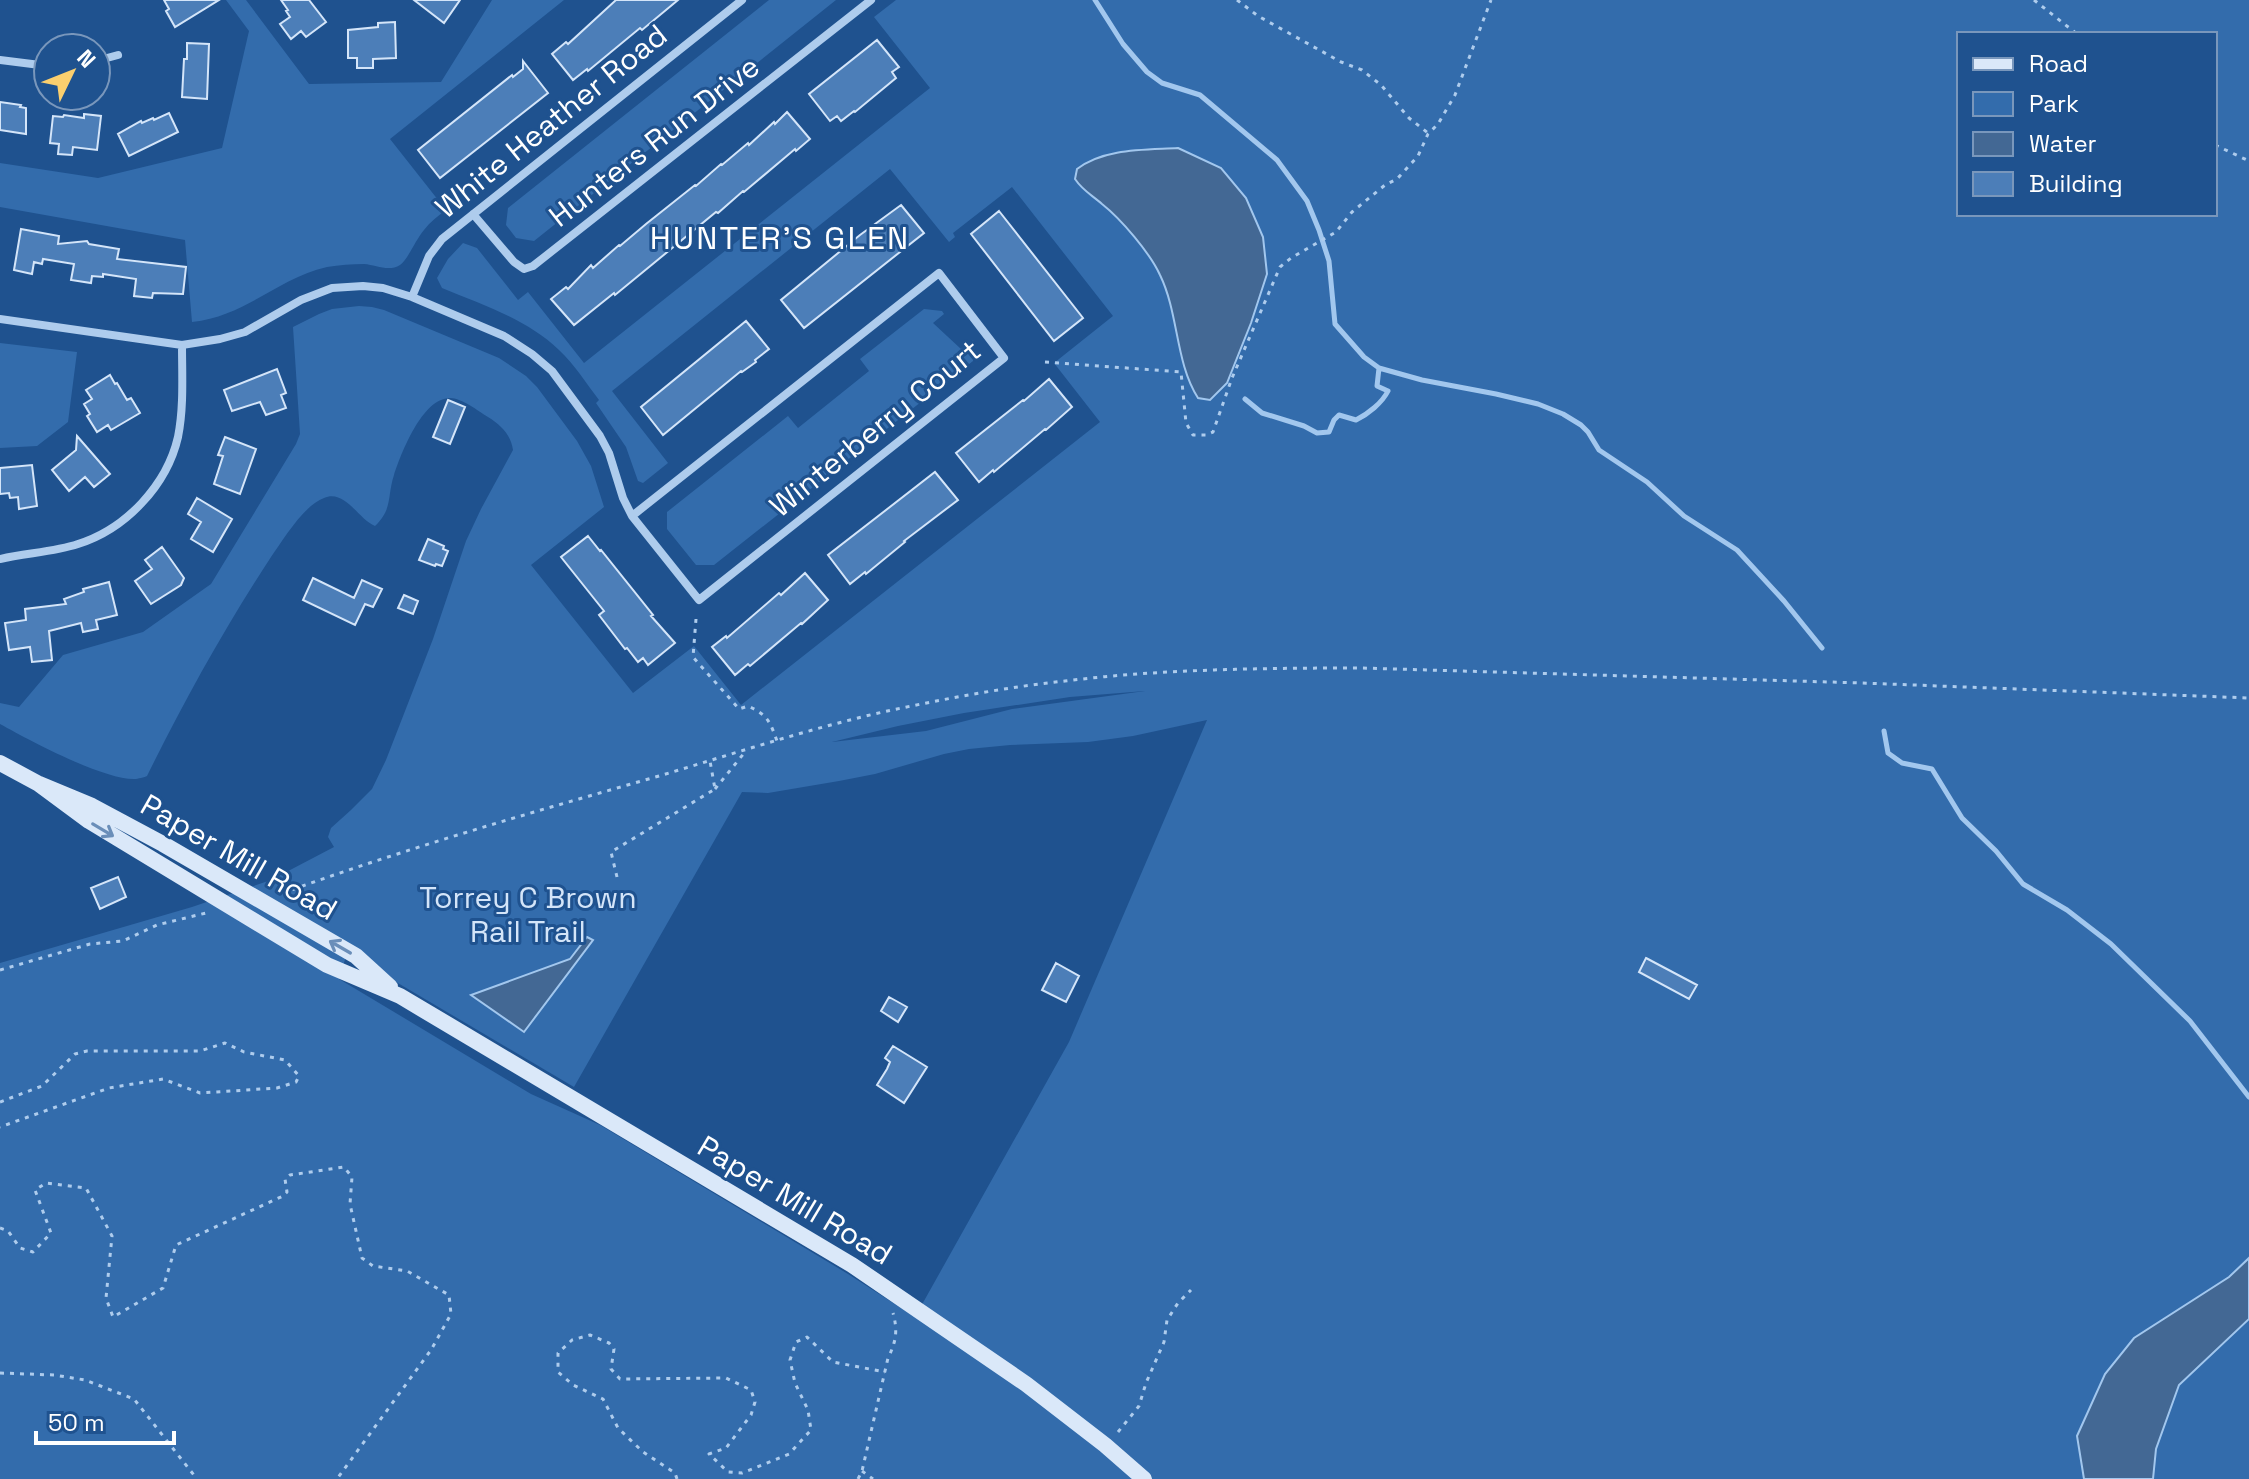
<svg xmlns="http://www.w3.org/2000/svg" width="2249" height="1479" font-family="'Space Grotesk',sans-serif">
	<rect width="100%" height="100%" fill="#1f528f"/>
	<path fill="#336cac" fill-rule="evenodd" d="M 226,0 L 246,0 L 309,84 L 441,82 L 492,0 L 564,0 L 390,139 L 446,210 C 438,216 430,222 424,230 C 416,239 407,261 400,265 C 389,272 376,265 364,264 C 352,264 339,265 327,267 C 276,279 247,316 192,322 L 185,240 L 0,207 L 0,163 L 98,178 L 222,148 L 249,31 Z
		M 769,0 L 836,0 L 534,241 L 516,238 L 506,225 L 508,208 Z
		M 896,0 L 2249,0 L 2249,1479 L 0,1479 L 0,963 L 192,907 L 271,880 L 334,847 L 328,837 L 331,828 L 351,810 L 372,789 L 386,760 L 433,639 L 466,541 L 481,509 L 513,450 C 511,435 501,425 488,417 C 478,411 462,398 450,398 C 422,398 401,454 394,475 C 387,496 393,509 375,526 C 358,519 345,489 324,498 C 304,505 283,540 271,557 C 225,627 184,701 147,776 C 145,777 137,779 135,779 C 103,780 29,740 0,724 L 0,703 L 19,707 L 63,655 L 143,632 L 211,584 L 296,444 L 300,434 L 293,327 L 319,314 L 332,309 L 359,306 L 372,307 L 384,310 L 499,358 L 526,376 L 537,387 L 577,441 L 591,466 L 604,507 L 531,565 L 633,693 L 694,646 L 741,705 L 1100,422 L 1054,363 L 1113,316 L 1012,187 L 953,233 L 955,237 L 949,242 L 890,169 L 612,391 L 668,463 L 643,483 L 638,481 L 626,447 L 596,403 L 599,400 C 586,383 575,365 559,350 C 527,319 483,305 442,288 L 437,278 L 448,259 L 463,243 L 477,248 L 518,300 L 528,292 L 584,363 L 930,88 L 874,17 ZM 1959,34 L 2215,34 L 2215,214 L 1959,214 ZM 1145,691 L 1012,709 L 926,731 L 832,742 L 898,726 L 964,713 L 1070,697 ZM 1207,720 L 1069,1042 L 915,1317 L 848,1274 L 600,1125 L 531,1094 L 339,979 L 347,953 L 574,1087 L 742,792 L 768,793 L 839,781 L 875,774 L 944,754 L 969,749 L 1010,745 L 1088,742 L 1133,736 Z
		M 924,309 L 942,311 L 944,314 L 933,323 L 961,349 L 973,340 L 975,343 L 973,361 L 714,565 L 696,565 L 667,529 L 667,512 L 788,416 L 798,428 L 869,371 L 860,359 Z
		M 0,343 L 77,352 L 68,422 L 37,446 L 0,448 Z"/>
	<path fill="#436894" stroke="#a2c7ee" stroke-width="2" d="M 1178,148 L 1221,168 L 1246,198 L 1263,237 L 1267,274 L 1251,323 L 1227,383 L 1210,400 L 1198,398 C 1175,362 1179,314 1160,275 C 1150,253 1121,219 1102,204 C 1092,195 1083,191 1075,179 L 1077,169 C 1104,148 1145,150 1178,148 Z
		M 587,937 L 593,940 L 524,1032 L 471,995 L 570,959 Z
		M 2249,1258 L 2249,1319 L 2179,1385 L 2156,1449 L 2153,1479 L 2084,1479 L 2077,1436 L 2105,1374 L 2134,1338 L 2229,1277 Z"/>
	<g fill="none" stroke-linecap="round" stroke-linejoin="round">
		<path stroke="#a2c7ee" stroke-width="5" d="M 1095,0 L 1123,44 L 1147,72 L 1162,83 L 1200,95 L 1277,160 L 1307,201 L 1319,230 L 1329,261 L 1335,324 L 1364,357 L 1379,368 L 1422,380 L 1496,394 L 1538,404 L 1563,414 L 1581,425 L 1588,432 L 1599,450 L 1647,482 L 1684,516 L 1737,550 L 1784,601 L 1822,648
			M 1245,399 L 1262,413 L 1304,426 L 1317,433 L 1329,432 L 1334,420 L 1339,415 L 1356,420 C 1368,414 1382,403 1388,391 L 1377,386 L 1379,368
			M 1884,731 L 1888,753 L 1902,763 L 1932,769 L 1962,818 L 1996,851 L 2023,884 L 2067,910 L 2111,944 L 2190,1021 L 2249,1097"/>
	</g>
	<path fill="#4c7eb8" stroke="#d4e5f9" stroke-width="2" d="M 164,0 L 219,0 L 175,27 L 166,11 L 169,9 Z
		M 281,0 L 309,0 L 326,22 L 306,37 L 301,31 L 291,39 L 280,24 L 290,17 L 286,11 L 288,10 Z
		M 414,0 L 460,0 L 444,23 Z
		M 616,0 L 678,0 L 642,30 L 640,28 L 588,71 L 587,69 L 573,80 L 552,54 L 566,42 L 568,44 Z
		M 395,22 L 396,58 L 373,59 L 373,68 L 357,68 L 357,58 L 348,58 L 348,30 L 378,27 L 378,23 Z
		M 877,40 L 899,67 L 892,72 L 896,78 L 855,112 L 854,111 L 841,121 L 837,116 L 830,121 L 809,94 Z
		M 187,43 L 209,44 L 207,99 L 182,97 L 184,59 L 187,59 Z
		M 523,61 L 548,93 L 440,178 L 418,150 L 512,75 L 513,77 L 523,69 Z
		M 0,102 L 21,105 L 20,107 L 26,108 L 26,134 L 0,130 Z
		M 787,112 L 810,139 L 796,151 L 795,149 L 744,192 L 743,191 L 718,213 L 716,212 L 615,295 L 614,293 L 574,325 L 551,299 L 566,287 L 568,289 L 591,265 L 593,268 L 619,245 L 620,246 L 646,224 L 695,185 L 696,186 L 721,164 L 722,165 L 748,143 L 749,145 L 774,122 L 775,124 Z
		M 169,113 L 178,132 L 129,156 L 118,134 L 141,121 L 142,123 L 153,118 L 154,120 Z
		M 84,114 L 101,116 L 97,150 L 73,147 L 72,155 L 58,154 L 59,144 L 50,143 L 53,116 L 63,117 L 64,115 L 84,118 Z
		M 901,205 L 924,233 L 804,328 L 781,300 L 860,235 Z
		M 999,211 L 1083,318 L 1054,341 L 971,234 Z
		M 21,229 L 59,236 L 58,244 L 87,241 L 89,244 L 119,249 L 117,259 L 186,267 L 183,294 L 153,293 L 152,298 L 134,296 L 136,279 L 103,274 L 103,277 L 92,276 L 91,283 L 71,280 L 74,264 L 43,259 L 42,264 L 34,262 L 32,274 L 14,270 Z
		M 746,321 L 769,349 L 755,360 L 756,362 L 742,372 L 741,371 L 663,435 L 641,407 Z
		M 277,369 L 286,393 L 281,395 L 286,408 L 266,415 L 260,402 L 232,411 L 224,390 Z
		M 110,375 L 115,384 L 117,383 L 127,400 L 131,398 L 140,413 L 111,430 L 108,425 L 97,432 L 87,416 L 90,414 L 84,404 L 92,399 L 86,390 Z
		M 1049,379 L 1072,407 L 1046,430 L 1045,429 L 994,472 L 993,470 L 979,482 L 956,453 L 1023,400 L 1024,401 Z
		M 448,400 L 465,407 L 450,444 L 433,437 Z
		M 77,436 L 110,474 L 94,487 L 85,477 L 69,491 L 52,470 L 76,450 Z
		M 225,437 L 256,449 L 240,494 L 214,484 L 223,456 L 218,455 Z
		M 32,465 L 37,506 L 19,509 L 18,497 L 10,498 L 9,493 L 0,494 L 0,468 Z
		M 935,472 L 958,500 L 904,541 L 905,542 L 866,574 L 865,572 L 850,584 L 828,555 Z
		M 197,498 L 232,519 L 213,552 L 191,539 L 201,522 L 188,514 Z
		M 588,536 L 600,551 L 601,550 L 653,615 L 651,616 L 675,643 L 648,665 L 643,658 L 638,662 L 627,648 L 625,649 L 599,615 L 604,611 L 561,557 Z
		M 428,539 L 444,546 L 443,549 L 448,551 L 442,566 L 436,564 L 435,566 L 419,560 Z
		M 162,547 L 184,578 L 181,585 L 151,604 L 135,581 L 152,569 L 145,560 Z
		M 805,573 L 828,600 L 802,624 L 801,623 L 750,666 L 748,664 L 735,675 L 712,647 L 726,636 L 727,638 L 779,593 L 781,595 Z
		M 313,578 L 354,598 L 362,580 L 382,589 L 373,607 L 365,604 L 355,625 L 303,600 Z
		M 109,582 L 117,615 L 96,620 L 98,629 L 83,632 L 81,623 L 49,631 L 52,660 L 32,662 L 30,647 L 9,650 L 5,623 L 26,620 L 25,609 L 66,604 L 64,599 L 84,592 L 83,589 Z
		M 404,595 L 418,601 L 413,614 L 398,608 Z
		M 118,877 L 126,897 L 100,909 L 91,888 Z
		M 1646,958 L 1697,985 L 1689,999 L 1639,972 Z
		M 1056,963 L 1079,976 L 1066,1002 L 1042,990 Z
		M 889,997 L 907,1007 L 898,1022 L 881,1011 Z
		M 893,1046 L 927,1067 L 904,1103 L 877,1085 L 887,1069 L 890,1062 L 885,1058 Z"/>
	<g fill="none" stroke-linecap="round" stroke-linejoin="round">
		<path stroke="#aecced" stroke-width="3" stroke-dasharray="4 6" stroke-linecap="butt" d="M 1237,0 L 1258,16 L 1341,62 L 1362,70 L 1381,85 L 1409,118 L 1428,133
			M 2034,0 L 2077,34
			M 2215,145 L 2249,161
			M 1045,362 L 1181,372 L 1186,423 L 1193,435 L 1206,435 L 1213,432 L 1232,378 L 1280,267 L 1291,258 L 1336,232 L 1352,212 L 1385,185 L 1397,179 L 1418,156 L 1428,134 L 1438,124 L 1455,95 L 1491,0
			M 696,619 L 693,657 L 739,709 L 748,706 C 768,715 770,722 777,741
			M 715,789 L 745,752
			M 617,877 L 611,852 L 715,789 L 710,761
			M 283,893 C 407,848 533,812 659,776 C 736,753 814,727 892,710 C 949,698 1008,687 1065,681 C 1163,669 1263,668 1362,668 L 1862,683 L 2249,698
			M 0,970 L 90,944 L 123,941 L 157,925 L 206,913
			M 0,1102 L 42,1086 L 75,1054 L 87,1051 L 200,1051 L 225,1043 L 244,1052 L 285,1060 L 299,1076 L 296,1082 L 277,1088 L 200,1093 L 163,1079 L 109,1088 L 0,1127
			M 0,1228 L 8,1231 L 20,1248 L 33,1252 L 51,1233 L 35,1190 L 46,1183 L 86,1188 L 112,1236 L 106,1298 L 113,1317 L 163,1288 L 176,1245 L 283,1196 L 287,1192 L 285,1179 L 290,1175 L 344,1167 L 352,1177 L 350,1204 L 362,1258 L 373,1266 L 407,1271 L 449,1295 L 451,1314 L 431,1350 L 337,1479
			M 0,1373 L 54,1375 L 85,1380 L 134,1399 L 197,1479
			M 1118,1432 L 1139,1406 L 1146,1383 L 1164,1342 L 1167,1320 L 1178,1303 L 1191,1290
			M 862,1471 L 873,1479
			M 677,1479 L 675,1473 L 643,1452 L 618,1428 L 603,1399 L 573,1385 L 558,1372 L 558,1353 L 572,1340 L 590,1335 L 609,1343 L 614,1349 L 611,1369 L 620,1379 L 726,1378 L 751,1390 L 755,1402 L 751,1415 L 726,1448 L 709,1454 L 728,1472 L 742,1473 L 789,1454 L 811,1430 L 808,1410 L 795,1383 L 790,1360 L 796,1342 L 807,1337 L 833,1362 L 885,1372
			M 858,1479 L 862,1471 L 888,1358 C 896,1342 898,1331 893,1313"/>
		<path stroke="#aecced" stroke-width="8" d="M 0,60 L 48,66
			M 96,61 L 118,55
			M 473,214 L 514,262 L 524,269 L 533,266 L 871,0
			M 412,297 L 429,256 L 442,239 L 742,0
			M 0,319 L 182,345 L 220,339 L 245,332 L 301,300 L 332,288 L 363,286 L 383,288 L 412,297 L 504,336 L 532,354 L 552,371 L 600,436 L 609,453 L 623,498 L 632,516 L 699,600 L 1004,358 L 939,273 L 632,516
			M 0,559 C 25,553 54,552 78,544 C 126,529 167,485 178,437 C 184,407 182,375 182,345"/>
		<path stroke="#dae8f9" stroke-width="16" d="M 0,763 L 39,784 L 92,806 L 163,844 L 356,956 L 390,987
			M 39,784 L 89,821 L 327,965 L 400,996 L 852,1265 L 1026,1384 L 1105,1445 L 1144,1479"/>
	</g>
	<defs><path id="oneway-shaft" d="M-6 0H5M1.5-3L5.5 0L1.5 3" fill="none" stroke-width="1.6" stroke-linecap="round" stroke-linejoin="round" transform="scale(2)"/></defs>
	<g stroke="#6a8eb9">
		<use href="#oneway-shaft" transform="translate(103 830) rotate(31)"/>
		<use href="#oneway-shaft" transform="translate(340 947) rotate(-150)"/>
	</g>
	<g text-anchor="middle" dominant-baseline="central" stroke-width="6" stroke-linejoin="round" paint-order="stroke">
		<g font-size="30" fill="#fff" stroke="#1f528f">
			<text transform="translate(551 121) rotate(-39)">White Heather Road</text>
			<text transform="translate(654 141) rotate(-38)">Hunters Run Drive</text>
			<text transform="translate(875 428) rotate(-39)">Winterberry Court</text>
			<text transform="translate(239 857) rotate(30)">Paper Mill Road</text>
			<text transform="translate(795 1200) rotate(31)">Paper Mill Road</text>
		</g>
		<g font-size="30" fill="#d4e5f9" stroke="#1f528f">
			<text x="528" y="897">Torrey C Brown<tspan x="528" dy="34">Rail Trail</tspan></text>
		</g>
		<g font-size="32" letter-spacing="2" fill="#fff" stroke="#1f528f">
			<text x="780" y="238">HUNTER'S GLEN</text>
		</g>
	</g>
	<rect x="1957" y="32" width="260" height="184" fill="#1f528f" stroke="#7997bc" stroke-width="2"/>
	<rect x="1973" y="58" width="40" height="12" fill="#dae8f9" stroke="#7997bc" stroke-width="2"/>
	<text x="2029" y="72" font-size="24" fill="#ffffff">Road</text>
	<rect x="1973" y="92" width="40" height="24" fill="#336cac" stroke="#7997bc" stroke-width="2"/>
	<text x="2029" y="112" font-size="24" fill="#ffffff">Park</text>
	<rect x="1973" y="132" width="40" height="24" fill="#436894" stroke="#7997bc" stroke-width="2"/>
	<text x="2029" y="152" font-size="24" fill="#ffffff">Water</text>
	<rect x="1973" y="172" width="40" height="24" fill="#4c7eb8" stroke="#7997bc" stroke-width="2"/>
	<text x="2029" y="192" font-size="24" fill="#ffffff">Building</text>
	<g transform="translate(72 72) rotate(47)"><circle r="38" fill="#1f528f" stroke="#7997bc" stroke-width="2"/>
	<path d="M0-6L14 30L0 20L-14 30Z" fill="#fbcf6e"/>
	<text y="-12" font-size="22" font-weight="bold" text-anchor="middle" fill="#ffffff">N</text>
	</g>
	<path d="M36 1431v12h138v-12" fill="none" stroke="#ffffff" stroke-width="4"/>
	<text x="48" y="1431" font-size="24" fill="#ffffff" stroke="#1f528f" stroke-width="6" paint-order="stroke">50 m</text>
</svg>
